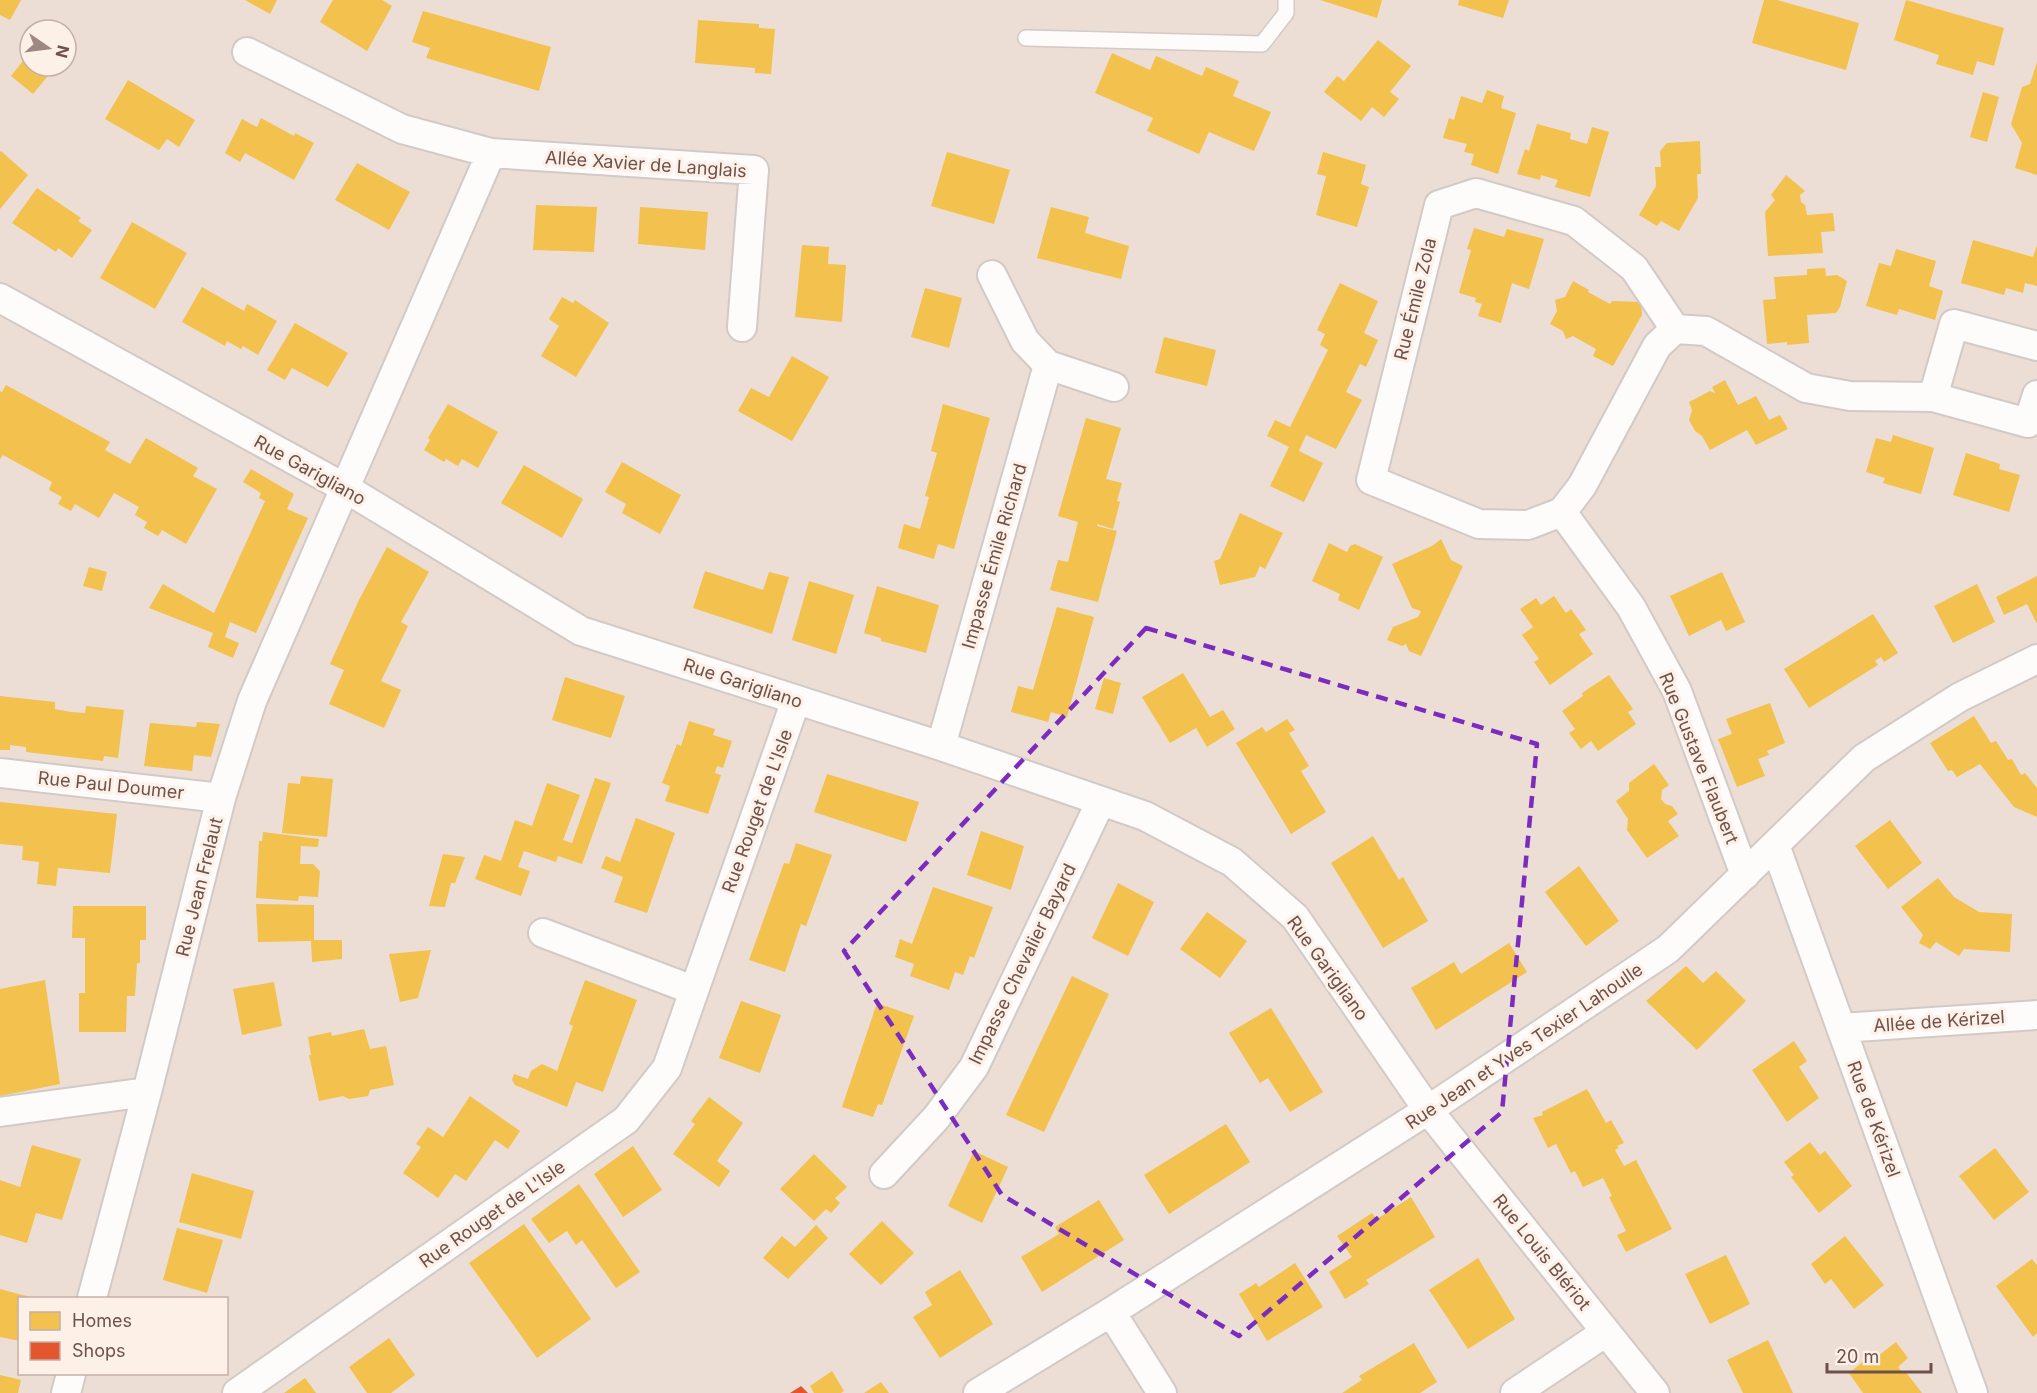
<svg xmlns="http://www.w3.org/2000/svg" width="2037" height="1393" font-family="Inter,sans-serif">
	<rect width="100%" height="100%" fill="#f3ede7"/>
	<path fill="#ecded5" fill-rule="evenodd" d="M 0,0 L 2037,0 L 2037,1393 L 0,1393 ZM 30,30 L 66,30 L 66,66 L 30,66 ZM 20,1298 L 226,1298 L 226,1374 L 20,1374 Z"/>
	<path fill="#f2c14e" d="M 0,0 L 21,0 L 10,20 L 0,15 Z
		M 245,0 L 277,0 L 270,14 Z
		M 333,0 L 382,0 L 392,6 L 367,51 L 320,22 Z
		M 1320,0 L 1382,0 L 1377,18 Z
		M 1459,0 L 1509,0 L 1503,18 L 1458,5 Z
		M 1764,0 L 1777,0 L 1859,23 L 1846,70 L 1752,43 Z
		M 1906,0 L 2004,28 L 1994,66 L 1977,61 L 1973,75 L 1936,64 L 1939,55 L 1894,40 Z
		M 423,11 L 551,47 L 539,91 L 426,58 L 430,48 L 412,42 Z
		M 698,20 L 759,24 L 759,28 L 775,29 L 771,74 L 755,73 L 755,68 L 695,63 Z
		M 1378,40 L 1411,66 L 1390,92 L 1399,99 L 1384,117 L 1372,107 L 1361,121 L 1324,92 L 1337,76 L 1344,81 Z
		M 30,52 L 30,66 L 56,66 L 33,94 L 11,76 Z
		M 1112,53 L 1150,70 L 1156,56 L 1202,76 L 1206,67 L 1239,81 L 1233,96 L 1271,112 L 1254,151 L 1209,132 L 1199,154 L 1147,131 L 1153,118 L 1095,93 Z
		M 2037,62 L 2037,175 L 2015,168 L 2022,143 L 2011,124 L 2022,87 L 2030,84 Z
		M 128,80 L 195,120 L 179,147 L 167,139 L 159,150 L 105,119 Z
		M 1487,90 L 1504,96 L 1501,108 L 1516,113 L 1498,174 L 1471,165 L 1474,154 L 1464,152 L 1467,144 L 1443,138 L 1449,118 L 1454,120 L 1461,96 L 1482,103 Z
		M 1983,92 L 1999,97 L 1987,142 L 1970,137 Z
		M 261,118 L 294,136 L 295,133 L 314,143 L 294,180 L 245,153 L 240,162 L 225,153 L 242,119 L 257,127 Z
		M 1537,124 L 1571,133 L 1570,139 L 1587,144 L 1592,127 L 1609,132 L 1590,197 L 1555,187 L 1558,180 L 1541,175 L 1540,180 L 1517,174 L 1525,149 L 1529,151 Z
		M 1700,141 L 1701,174 L 1697,174 L 1698,198 L 1679,231 L 1661,221 L 1657,226 L 1639,215 L 1656,186 L 1655,167 L 1661,167 L 1660,151 L 1667,143 Z
		M 1,151 L 28,175 L 0,209 L 0,152 Z
		M 947,152 L 1010,170 L 994,224 L 931,206 Z
		M 1323,152 L 1366,165 L 1361,184 L 1369,187 L 1357,227 L 1316,215 L 1326,176 L 1317,174 Z
		M 357,163 L 410,192 L 389,230 L 335,200 Z
		M 1786,175 L 1805,191 L 1800,195 L 1801,202 L 1805,205 L 1807,215 L 1833,213 L 1835,231 L 1821,232 L 1823,253 L 1768,256 L 1765,212 L 1775,200 L 1771,195 Z
		M 37,188 L 81,218 L 78,221 L 92,230 L 72,258 L 58,248 L 56,252 L 12,223 Z
		M 536,205 L 597,207 L 594,252 L 533,250 Z
		M 640,207 L 708,212 L 705,250 L 638,244 Z
		M 1051,207 L 1089,217 L 1085,233 L 1129,246 L 1121,279 L 1037,258 Z
		M 132,222 L 187,253 L 155,309 L 100,278 Z
		M 1474,228 L 1504,237 L 1507,229 L 1544,239 L 1529,289 L 1512,283 L 1501,323 L 1478,316 L 1482,304 L 1475,302 L 1476,298 L 1459,293 L 1471,250 L 1467,249 Z
		M 1973,240 L 2033,257 L 2037,245 L 2037,286 L 2025,283 L 2023,293 L 2006,288 L 2004,295 L 1961,283 Z
		M 802,245 L 829,247 L 828,264 L 846,265 L 842,322 L 795,317 Z
		M 1896,249 L 1936,261 L 1929,286 L 1943,291 L 1935,320 L 1899,309 L 1897,315 L 1866,306 L 1879,263 L 1891,266 Z
		M 1825,268 L 1826,276 L 1837,275 L 1847,281 L 1840,307 L 1836,313 L 1807,315 L 1809,343 L 1787,345 L 1787,342 L 1767,344 L 1763,300 L 1776,299 L 1774,277 L 1807,275 L 1807,269 Z
		M 1573,281 L 1589,290 L 1588,292 L 1610,304 L 1612,301 L 1641,302 L 1642,315 L 1613,366 L 1593,356 L 1596,349 L 1573,336 L 1566,339 L 1563,331 L 1550,324 L 1557,311 L 1555,300 L 1565,297 Z
		M 1340,283 L 1378,301 L 1364,333 L 1378,340 L 1366,367 L 1360,364 L 1346,392 L 1362,400 L 1336,449 L 1306,435 L 1299,451 L 1323,463 L 1304,502 L 1270,486 L 1289,447 L 1267,436 L 1275,420 L 1290,427 L 1328,350 L 1320,345 L 1325,334 L 1317,330 Z
		M 202,287 L 244,311 L 247,304 L 277,321 L 258,355 L 243,346 L 241,349 L 227,341 L 225,346 L 182,322 Z
		M 925,288 L 962,298 L 949,348 L 911,337 Z
		M 562,297 L 573,303 L 575,300 L 609,323 L 576,377 L 541,356 L 559,326 L 549,319 Z
		M 295,323 L 348,353 L 328,387 L 292,368 L 285,380 L 267,370 Z
		M 1164,337 L 1216,350 L 1207,386 L 1155,373 Z
		M 792,356 L 829,377 L 792,441 L 738,411 L 751,388 L 769,397 Z
		M 1725,380 L 1738,405 L 1756,396 L 1769,420 L 1780,415 L 1788,429 L 1756,445 L 1747,430 L 1710,450 L 1702,436 L 1695,431 L 1689,420 L 1692,410 L 1689,402 L 1710,391 L 1715,393 L 1712,387 Z
		M 6,385 L 110,442 L 105,450 L 130,464 L 146,438 L 198,468 L 193,476 L 217,489 L 186,544 L 162,530 L 158,536 L 144,528 L 147,522 L 135,515 L 139,507 L 114,493 L 99,518 L 75,504 L 71,511 L 58,504 L 62,497 L 49,490 L 52,482 L 3,455 L 0,459 L 0,391 L 2,392 Z
		M 448,404 L 498,432 L 478,468 L 462,459 L 458,466 L 446,459 L 444,462 L 424,450 L 430,440 L 428,438 Z
		M 943,404 L 990,418 L 954,549 L 938,544 L 934,559 L 898,548 L 904,524 L 920,529 L 929,497 L 925,496 L 937,453 L 931,451 Z
		M 1086,418 L 1121,428 L 1106,479 L 1122,483 L 1117,501 L 1120,502 L 1113,529 L 1097,524 L 1097,526 L 1117,531 L 1098,602 L 1050,590 L 1058,560 L 1068,562 L 1078,522 L 1058,516 Z
		M 1893,435 L 1934,448 L 1921,494 L 1883,483 L 1885,478 L 1866,472 L 1876,438 L 1891,442 Z
		M 1966,453 L 2000,464 L 1999,469 L 2020,475 L 2009,512 L 1953,495 Z
		M 622,462 L 681,495 L 660,534 L 622,513 L 626,504 L 605,492 Z
		M 524,465 L 583,499 L 562,538 L 501,503 Z
		M 251,469 L 294,494 L 287,509 L 308,518 L 256,633 L 230,622 L 225,637 L 239,643 L 233,658 L 208,647 L 213,633 L 149,608 L 163,584 L 214,613 L 265,501 L 259,498 L 261,493 L 243,482 Z
		M 1240,513 L 1283,533 L 1265,569 L 1260,566 L 1255,577 L 1220,585 L 1214,561 L 1220,559 Z
		M 1441,539 L 1451,560 L 1463,566 L 1421,656 L 1409,651 L 1406,644 L 1402,646 L 1387,640 L 1393,627 L 1418,617 L 1421,611 L 1412,608 L 1392,564 L 1432,546 Z
		M 1329,543 L 1347,552 L 1350,546 L 1355,544 L 1383,557 L 1359,610 L 1338,600 L 1340,594 L 1312,581 Z
		M 387,547 L 429,572 L 401,622 L 408,626 L 381,681 L 401,690 L 384,728 L 329,704 L 344,670 L 330,664 L 359,600 Z
		M 89,567 L 107,572 L 102,591 L 83,586 Z
		M 705,571 L 763,590 L 769,572 L 789,577 L 772,634 L 693,608 Z
		M 1722,572 L 1745,622 L 1726,631 L 1721,620 L 1689,636 L 1670,596 Z
		M 2037,576 L 2037,624 L 2027,604 L 2004,615 L 1996,597 Z
		M 809,581 L 854,595 L 836,654 L 792,640 Z
		M 1977,584 L 1995,622 L 1953,643 L 1934,606 Z
		M 877,586 L 939,605 L 926,653 L 881,641 L 881,638 L 864,633 Z
		M 1554,596 L 1566,613 L 1571,609 L 1586,630 L 1579,634 L 1593,654 L 1550,685 L 1534,662 L 1539,659 L 1522,635 L 1533,627 L 1520,609 L 1536,598 L 1541,605 Z
		M 1057,607 L 1094,617 L 1067,717 L 1051,712 L 1048,722 L 1011,712 L 1018,686 L 1033,690 Z
		M 1873,614 L 1898,653 L 1884,662 L 1881,657 L 1875,661 L 1878,665 L 1809,708 L 1784,669 Z
		M 1183,673 L 1210,717 L 1223,710 L 1235,729 L 1207,747 L 1196,728 L 1170,743 L 1142,697 Z
		M 1609,675 L 1633,709 L 1628,712 L 1636,724 L 1598,751 L 1591,741 L 1581,749 L 1569,733 L 1575,729 L 1562,711 L 1583,696 L 1582,693 Z
		M 565,677 L 625,696 L 611,738 L 552,720 Z
		M 1104,678 L 1121,683 L 1113,714 L 1095,709 Z
		M 0,696 L 55,702 L 55,709 L 71,712 L 85,713 L 86,706 L 124,710 L 118,758 L 104,756 L 103,761 L 26,752 L 26,747 L 10,745 L 10,750 L 0,750 Z
		M 1770,703 L 1785,743 L 1767,751 L 1769,755 L 1758,759 L 1765,776 L 1737,787 L 1718,739 L 1732,734 L 1726,719 Z
		M 1974,716 L 1991,743 L 1996,741 L 2008,760 L 2012,759 L 2021,775 L 2025,773 L 2037,788 L 2037,817 L 2014,807 L 1980,764 L 1957,777 L 1952,770 L 1948,771 L 1930,743 Z
		M 1287,719 L 1295,730 L 1289,733 L 1309,766 L 1301,771 L 1326,812 L 1291,834 L 1236,743 L 1262,727 L 1266,732 Z
		M 689,721 L 715,729 L 713,735 L 732,741 L 723,768 L 717,766 L 715,773 L 721,775 L 708,814 L 665,801 L 670,786 L 662,783 L 677,744 L 681,746 Z
		M 197,722 L 220,724 L 211,757 L 194,755 L 192,771 L 144,766 L 150,723 L 196,727 Z
		M 1654,764 L 1669,785 L 1662,790 L 1661,799 L 1665,804 L 1672,806 L 1678,814 L 1668,821 L 1679,836 L 1647,858 L 1627,830 L 1628,819 L 1616,801 L 1629,791 L 1629,783 Z
		M 827,774 L 919,802 L 906,842 L 814,812 Z
		M 301,776 L 333,779 L 327,837 L 282,833 L 288,783 L 300,784 Z
		M 595,778 L 611,783 L 582,864 L 558,856 L 556,862 L 524,851 L 518,867 L 530,871 L 521,896 L 475,879 L 484,855 L 501,861 L 515,820 L 532,826 L 547,783 L 580,795 L 563,840 L 572,843 Z
		M 0,802 L 117,814 L 110,873 L 58,868 L 56,886 L 37,884 L 39,862 L 22,860 L 23,846 L 0,844 Z
		M 636,818 L 675,833 L 647,913 L 614,902 L 623,877 L 601,868 L 606,856 L 620,862 Z
		M 1890,820 L 1922,863 L 1888,889 L 1855,846 Z
		M 981,831 L 1024,846 L 1011,890 L 967,875 Z
		M 263,832 L 319,839 L 318,847 L 301,846 L 300,864 L 313,864 L 320,871 L 318,897 L 299,896 L 298,901 L 256,898 L 259,841 L 262,841 Z
		M 1373,836 L 1399,880 L 1403,877 L 1428,921 L 1383,948 L 1331,863 Z
		M 796,843 L 832,855 L 806,926 L 801,924 L 785,972 L 749,960 L 784,863 L 789,864 Z
		M 443,854 L 465,857 L 455,883 L 451,883 L 445,907 L 429,906 Z
		M 1579,866 L 1619,921 L 1586,946 L 1545,892 Z
		M 1938,878 L 1954,897 L 1979,912 L 2012,914 L 2010,952 L 1964,949 L 1959,956 L 1936,942 L 1930,949 L 1919,943 L 1923,935 L 1901,907 Z
		M 1118,883 L 1154,902 L 1128,956 L 1092,938 Z
		M 933,887 L 993,907 L 974,958 L 970,956 L 963,975 L 955,972 L 949,990 L 910,976 L 914,964 L 895,957 L 900,939 L 912,944 Z
		M 256,904 L 314,905 L 314,940 L 342,940 L 342,959 L 312,962 L 311,941 L 258,942 Z
		M 73,906 L 146,906 L 146,940 L 140,940 L 140,963 L 137,963 L 135,996 L 127,996 L 126,1032 L 79,1032 L 79,993 L 85,993 L 85,938 L 72,938 Z
		M 1207,912 L 1247,941 L 1220,978 L 1180,949 Z
		M 1509,943 L 1527,972 L 1436,1030 L 1411,988 L 1454,962 L 1461,974 Z
		M 431,950 L 418,998 L 400,1002 L 389,954 Z
		M 1686,966 L 1703,983 L 1716,971 L 1746,1001 L 1697,1050 L 1646,1001 Z
		M 1072,976 L 1109,994 L 1044,1132 L 1006,1115 Z
		M 45,980 L 60,1084 L 0,1096 L 0,989 Z
		M 585,980 L 637,1000 L 603,1092 L 576,1082 L 567,1107 L 515,1085 L 512,1080 L 514,1074 L 528,1079 L 531,1071 L 542,1064 L 557,1071 L 573,1026 L 569,1024 Z
		M 274,982 L 282,1026 L 242,1035 L 233,989 Z
		M 741,1001 L 781,1015 L 760,1073 L 719,1058 Z
		M 877,1003 L 914,1016 L 882,1105 L 878,1104 L 873,1117 L 842,1107 Z
		M 1271,1008 L 1323,1092 L 1290,1112 L 1268,1078 L 1260,1083 L 1229,1033 Z
		M 364,1029 L 370,1049 L 386,1046 L 394,1085 L 370,1090 L 368,1096 L 349,1099 L 343,1096 L 319,1101 L 309,1055 L 311,1055 L 308,1037 L 331,1032 L 332,1036 Z
		M 1794,1041 L 1807,1061 L 1799,1067 L 1819,1098 L 1787,1122 L 1752,1070 Z
		M 1587,1089 L 1606,1123 L 1611,1120 L 1624,1143 L 1617,1146 L 1619,1148 L 1615,1150 L 1624,1166 L 1636,1160 L 1672,1229 L 1626,1252 L 1617,1235 L 1626,1231 L 1609,1197 L 1612,1196 L 1603,1178 L 1583,1187 L 1575,1171 L 1571,1173 L 1556,1144 L 1548,1148 L 1533,1118 L 1543,1115 L 1542,1112 Z
		M 470,1096 L 520,1131 L 508,1149 L 495,1140 L 466,1181 L 455,1174 L 438,1198 L 403,1173 L 421,1147 L 416,1144 L 428,1127 L 443,1137 Z
		M 709,1097 L 743,1123 L 717,1161 L 730,1171 L 719,1187 L 673,1154 L 695,1124 L 691,1121 Z
		M 1226,1124 L 1250,1162 L 1169,1214 L 1144,1175 Z
		M 1810,1142 L 1820,1155 L 1825,1151 L 1852,1186 L 1819,1213 L 1791,1177 L 1794,1175 L 1784,1162 Z
		M 32,1145 L 81,1159 L 62,1220 L 36,1213 L 27,1243 L 0,1235 L 0,1180 L 20,1187 Z
		M 633,1146 L 662,1190 L 623,1217 L 594,1174 Z
		M 1995,1148 L 2029,1192 L 1994,1220 L 1959,1176 Z
		M 974,1151 L 1008,1167 L 982,1223 L 948,1206 Z
		M 814,1154 L 847,1187 L 835,1198 L 840,1203 L 831,1213 L 826,1209 L 814,1221 L 780,1189 Z
		M 192,1173 L 254,1191 L 241,1239 L 179,1222 Z
		M 579,1184 L 640,1272 L 616,1288 L 582,1240 L 576,1245 L 567,1231 L 549,1243 L 531,1219 Z
		M 1411,1197 L 1435,1237 L 1366,1280 L 1369,1284 L 1345,1299 L 1329,1272 L 1352,1257 L 1337,1236 L 1372,1213 L 1377,1219 Z
		M 1099,1200 L 1124,1240 L 1042,1292 L 1021,1257 L 1059,1234 L 1055,1227 Z
		M 882,1221 L 914,1253 L 881,1285 L 849,1254 Z
		M 524,1224 L 591,1319 L 537,1358 L 469,1263 Z
		M 816,1225 L 828,1238 L 788,1279 L 763,1258 L 782,1236 L 795,1247 Z
		M 177,1228 L 223,1240 L 207,1293 L 163,1280 Z
		M 1845,1236 L 1884,1285 L 1854,1309 L 1831,1279 L 1825,1284 L 1811,1264 Z
		M 1726,1255 L 1750,1304 L 1710,1324 L 1685,1274 Z
		M 1478,1258 L 1515,1319 L 1468,1349 L 1429,1290 Z
		M 2032,1259 L 2037,1265 L 2037,1333 L 2033,1337 L 1996,1286 Z
		M 1295,1263 L 1323,1307 L 1267,1341 L 1239,1294 L 1256,1283 L 1259,1287 Z
		M 960,1270 L 993,1324 L 940,1358 L 913,1317 L 932,1305 L 925,1292 Z
		M 0,1289 L 34,1298 L 20,1298 L 20,1341 L 0,1337 Z
		M 389,1338 L 415,1375 L 391,1393 L 367,1393 L 349,1367 Z
		M 1768,1340 L 1793,1393 L 1743,1393 L 1727,1360 Z
		M 1896,1342 L 1908,1358 L 1898,1367 L 1903,1373 L 1905,1371 L 1922,1393 L 1863,1393 L 1849,1373 L 1875,1352 L 1878,1356 Z
		M 1414,1343 L 1437,1382 L 1420,1393 L 1342,1393 L 1362,1380 L 1359,1376 Z
		M 832,1371 L 844,1391 L 841,1393 L 814,1393 L 810,1386 Z
		M 0,1375 L 21,1380 L 18,1393 L 0,1393 Z
		M 305,1378 L 316,1393 L 284,1393 Z
		M 881,1382 L 889,1393 L 864,1393 Z"/>
	<path fill="#e4572e" d="M 801,1386 L 808,1393 L 790,1393 Z"/>
	<g fill="none" stroke-linecap="round" stroke-linejoin="round">
		<defs>
			<path id="service" d="M 1026,38 L 1262,44 L 1286,13 L 1286,0"/>
			<path id="minor" d="M 247,52 L 402,129 L 491,153
				M 992,275 L 1025,341 L 1048,365 L 1114,387
				M 0,298 L 345,488 L 581,631 L 941,746 L 1145,816 L 1232,862 L 1295,917 L 1428,1110 L 1655,1393
				M 1933,397 L 1954,324 L 2037,346
				M 1562,512 L 1528,525 L 1479,524 L 1371,480 L 1439,205 L 1476,193 L 1574,221 L 1634,268 L 1675,329
				M 941,746 L 1048,365
				M 0,773 L 221,798
				M 1775,845 L 1973,1393
				M 1745,875 L 1677,691 L 1631,607 L 1562,512 L 1582,486 L 1657,346 L 1675,329 L 1706,331 L 1806,388 L 1850,396 L 1933,397 L 2028,423 L 2037,395
				M 543,933 L 693,990
				M 1841,1028 L 2037,1015
				M 0,1112 L 147,1092
				M 884,1174 L 936,1118 L 974,1067 L 1101,801
				M 92,1298 L 147,1092 L 221,798 L 252,701 L 491,153 L 754,170 L 742,327
				M 1111,1312 L 1162,1393
				M 66,1393 L 71,1374
				M 237,1393 L 626,1120 L 667,1068 L 796,700
				M 978,1393 L 1111,1312 L 1428,1110 L 1668,949 L 1864,758 L 1960,697 L 2037,659
				M 1515,1393 L 1606,1332"/>
		</defs>
		<use href="#service" stroke="#d2cac6" stroke-width="18"/>
		<use href="#minor" stroke="#d2cac6" stroke-width="32"/>
		<use href="#service" stroke="#fdfcfb" stroke-width="15"/>
		<use href="#minor" stroke="#fdfcfb" stroke-width="28"/>
	</g>
	<path fill="none" stroke="#7b2cbf" stroke-width="4.5" stroke-dasharray="12 8" stroke-linejoin="round" d="M 1146,628 L 1537,744 L 1502,1112 L 1239,1336 L 1002,1195 L 844,951 Z"/>
	<g text-anchor="middle" dominant-baseline="central" stroke-width="6" stroke-linejoin="round" paint-order="stroke">
		<g font-size="18" fill="#6e514b" stroke="#fdf0e7">
			<text transform="translate(646 164) rotate(4)">Allée Xavier de Langlais</text>
			<text transform="translate(1415 299) rotate(-76)">Rue Émile Zola</text>
			<text transform="translate(310 470) rotate(29)">Rue Garigliano</text>
			<text transform="translate(994 556) rotate(-74)">Impasse Émile Richard</text>
			<text transform="translate(743 683) rotate(18)">Rue Garigliano</text>
			<text transform="translate(1699 758) rotate(68)">Rue Gustave Flaubert</text>
			<text transform="translate(111 785) rotate(6)">Rue Paul Doumer</text>
			<text transform="translate(757 811) rotate(-70)">Rue Rouget de L'Isle</text>
			<text transform="translate(199 887) rotate(-76)">Rue Jean Frelaut</text>
			<text transform="translate(1022 964) rotate(-64)">Impasse Chevalier Bayard</text>
			<text transform="translate(1328 968) rotate(54)">Rue Garigliano</text>
			<text transform="translate(1939 1021) rotate(-4)">Allée de Kérizel</text>
			<text transform="translate(1524 1046) rotate(-34)">Rue Jean et Yves Texier Lahoulle</text>
			<text transform="translate(1874 1119) rotate(70)">Rue de Kérizel</text>
			<text transform="translate(492 1214) rotate(-35)">Rue Rouget de L'Isle</text>
			<text transform="translate(1542 1252) rotate(51)">Rue Louis Blériot</text>
		</g>
	</g>
	<rect x="18" y="1297" width="210" height="78" fill="#fdf0e7" stroke="#c4b0a9" stroke-width="1.5"/>
	<rect x="30" y="1312" width="30" height="18" fill="#f2c14e" stroke="#c4b0a9" stroke-width="1.5"/>
	<text x="72" y="1327" font-size="18" fill="#6e514b">Homes</text>
	<rect x="30" y="1342" width="30" height="18" fill="#e4572e" stroke="#c4b0a9" stroke-width="1.5"/>
	<text x="72" y="1357" font-size="18" fill="#6e514b">Shops</text>
	<g transform="translate(48 48) rotate(104)"><circle r="28" fill="#fdf0e7" stroke="#c4b0a9" stroke-width="1.5"/>
	<path d="M0-4.5L10 22L0 15L-10 22Z" fill="#9d8882"/>
	<text y="-9" font-size="16" font-weight="bold" text-anchor="middle" fill="#6e514b">N</text>
	</g>
	<path d="M1827 1363v9h104v-9" fill="none" stroke="#6e514b" stroke-width="3"/>
	<text x="1836" y="1363" font-size="18" fill="#6e514b" stroke="#fdf0e7" stroke-width="4.5" paint-order="stroke">20 m</text>
</svg>
